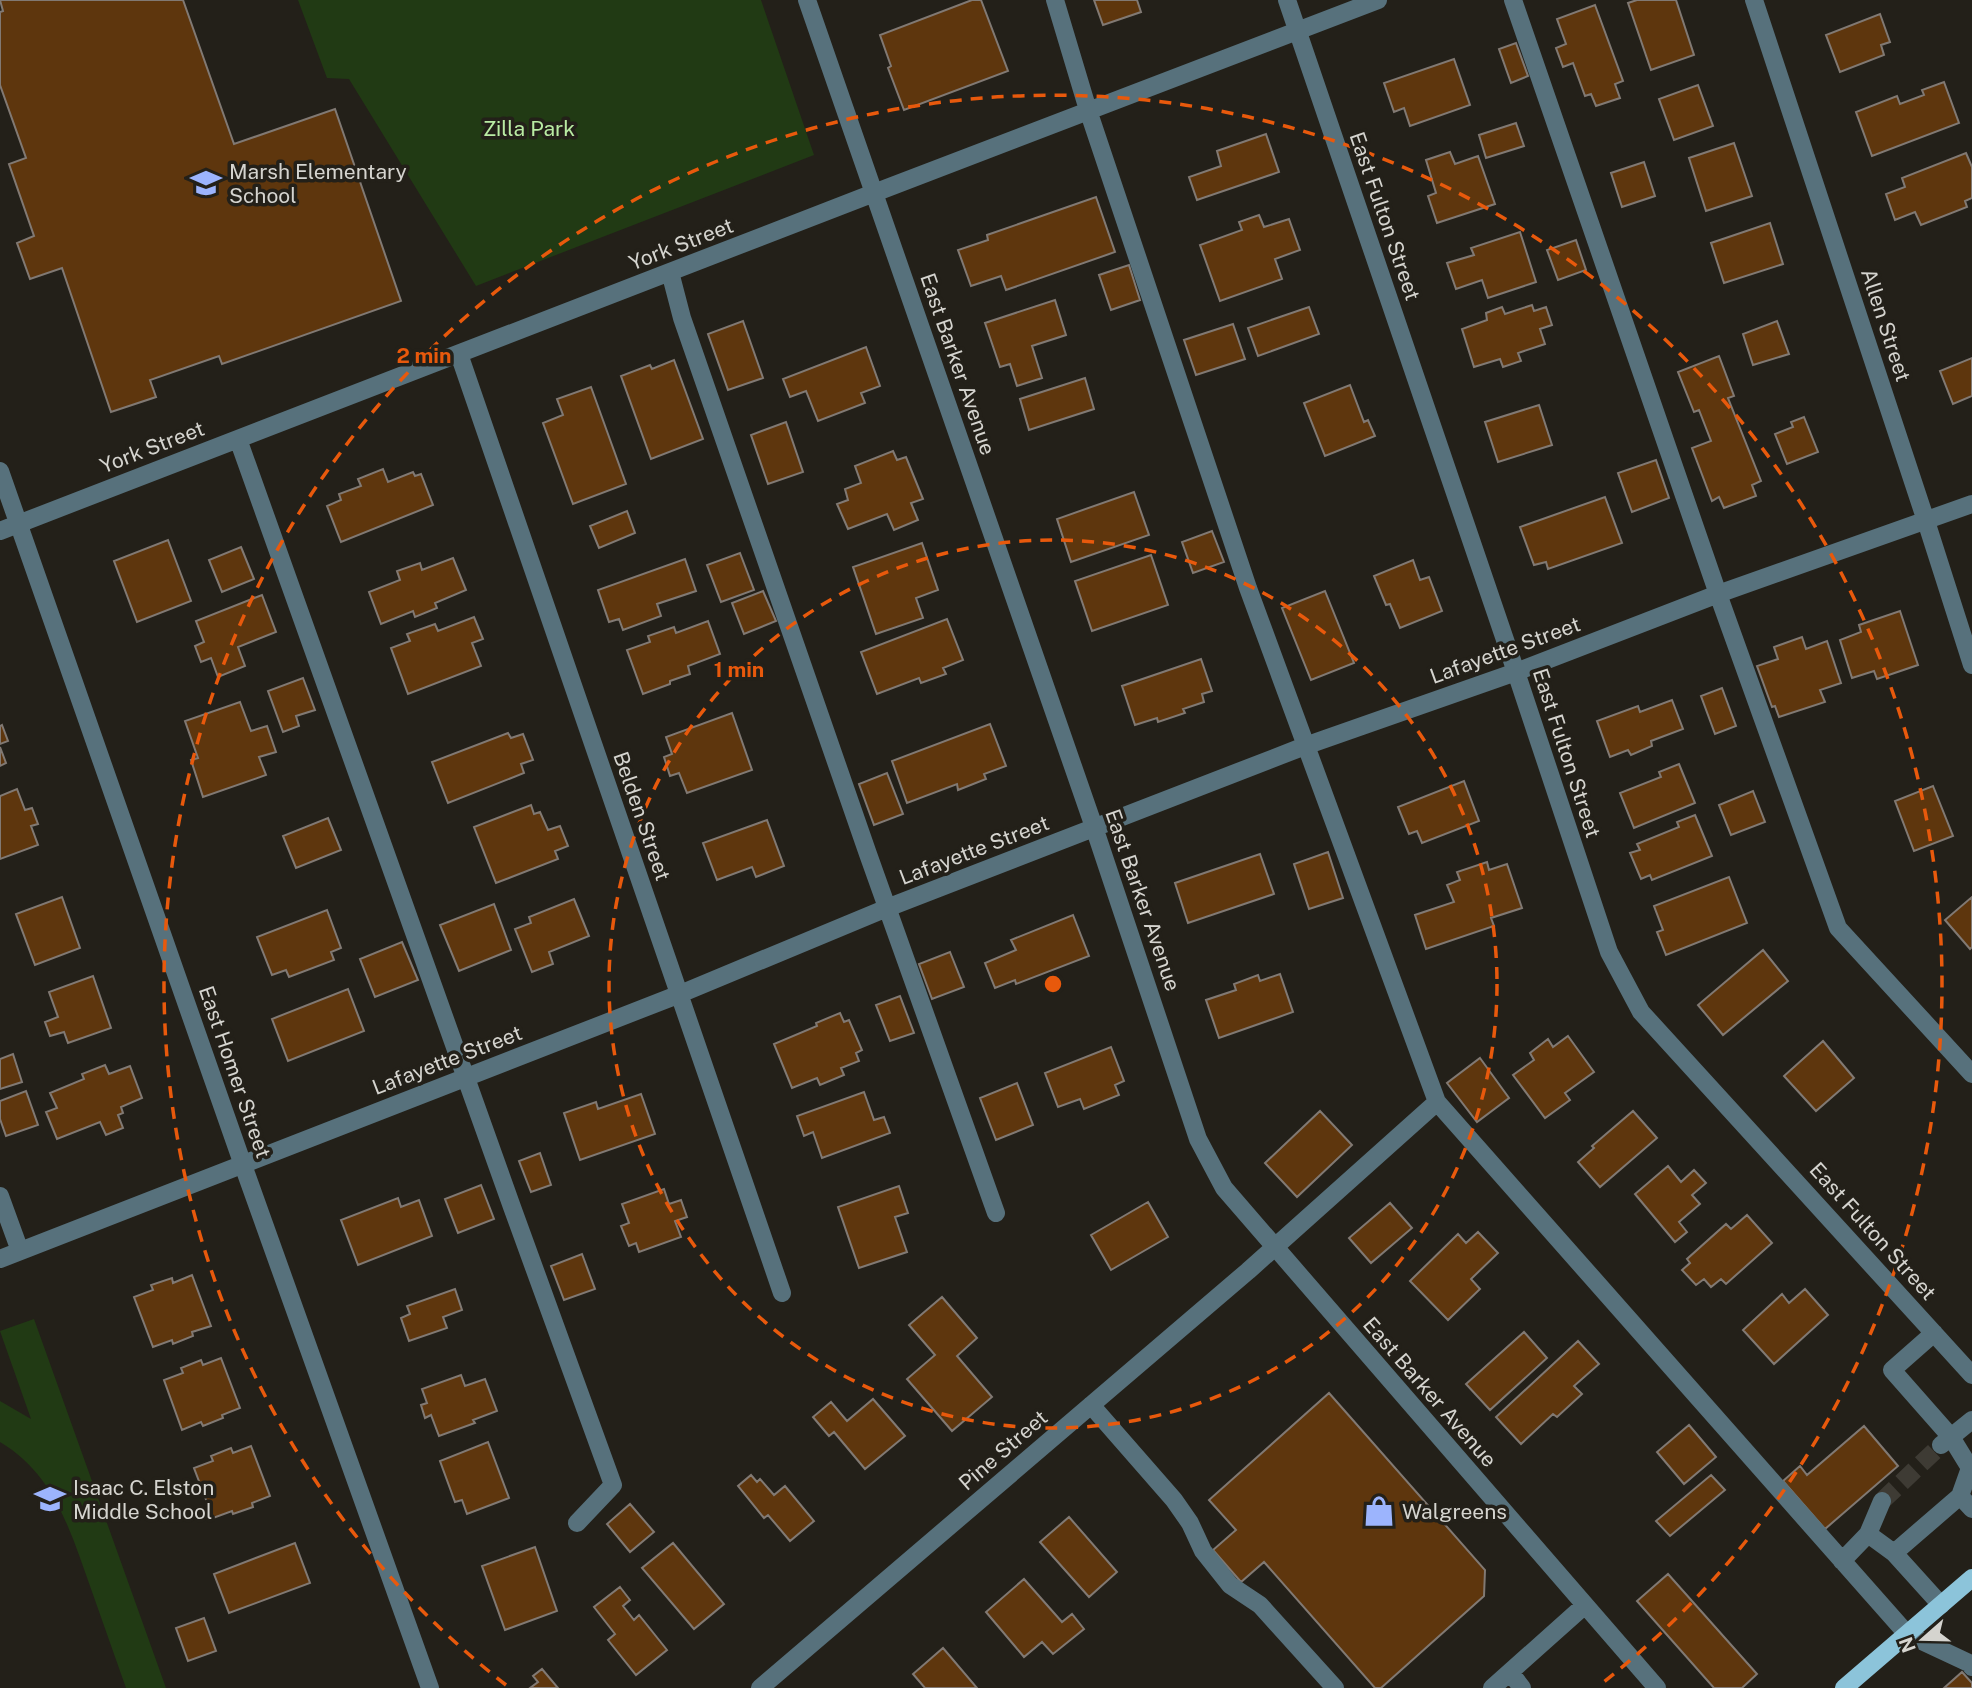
<svg xmlns="http://www.w3.org/2000/svg" width="1972" height="1688" font-family="'Public Sans',sans-serif">
	<rect width="100%" height="100%" fill="#232019"/>
	<path fill="#213a14" d="M 298,0 L 761,0 L 814,155 L 476,286 L 349,79 L 327,78 Z
		M 34,1319 L 166,1688 L 126,1688 C 114,1654 102,1620 90,1586 C 70,1530 54,1474 0,1442 L 0,1401 L 31,1419 L 0,1331 Z"/>
	<path fill="#5e360d" stroke="#817973" stroke-width="2" d="M 0,0 L 183,0 L 234,144 L 335,109 L 401,301 L 222,364 L 219,356 L 150,380 L 156,397 L 111,412 L 62,268 L 30,279 L 17,243 L 34,236 L 9,164 L 26,158 L 0,85 L 0,12 L 3,11 Z
		M 972,0 L 981,0 L 1008,71 L 904,110 L 888,68 L 891,66 L 880,35 Z
		M 1094,0 L 1137,0 L 1141,12 L 1103,25 Z
		M 1637,0 L 1676,0 L 1694,55 L 1651,70 L 1628,3 Z
		M 1595,5 L 1623,81 L 1615,84 L 1620,98 L 1596,106 L 1591,94 L 1585,96 L 1573,63 L 1563,67 L 1556,48 L 1566,44 L 1557,19 Z
		M 1880,14 L 1890,42 L 1881,45 L 1884,55 L 1840,72 L 1826,35 Z
		M 1516,43 L 1528,76 L 1511,83 L 1499,49 Z
		M 1454,59 L 1470,105 L 1410,126 L 1404,108 L 1394,112 L 1384,83 Z
		M 1944,82 L 1959,123 L 1872,156 L 1856,112 L 1897,96 L 1900,104 L 1924,95 L 1922,90 Z
		M 1698,85 L 1713,126 L 1674,140 L 1659,99 Z
		M 1516,123 L 1524,146 L 1486,158 L 1479,135 Z
		M 1266,134 L 1279,172 L 1197,200 L 1189,177 L 1221,166 L 1217,151 Z
		M 1734,143 L 1752,196 L 1706,211 L 1689,158 Z
		M 1450,152 L 1455,164 L 1478,156 L 1495,204 L 1437,223 L 1428,196 L 1436,193 L 1426,160 Z
		M 1966,153 L 1972,167 L 1972,198 L 1965,201 L 1967,207 L 1921,225 L 1915,212 L 1895,220 L 1886,194 L 1905,187 L 1902,178 Z
		M 1644,162 L 1655,196 L 1622,207 L 1611,173 Z
		M 1096,197 L 1115,252 L 1006,290 L 1001,276 L 971,286 L 958,250 L 988,240 L 987,235 Z
		M 1259,215 L 1264,227 L 1289,219 L 1300,250 L 1275,259 L 1282,279 L 1220,301 L 1200,245 L 1242,230 L 1239,222 Z
		M 1770,223 L 1783,264 L 1724,283 L 1711,243 Z
		M 1520,232 L 1536,282 L 1488,298 L 1482,280 L 1456,289 L 1447,263 L 1474,255 L 1471,248 Z
		M 1576,240 L 1586,270 L 1558,280 L 1547,250 Z
		M 1129,265 L 1140,300 L 1111,310 L 1099,275 Z
		M 1055,300 L 1066,335 L 1032,346 L 1042,378 L 1017,386 L 1010,364 L 1000,367 L 985,323 Z
		M 1532,305 L 1534,311 L 1546,307 L 1552,325 L 1540,329 L 1545,344 L 1518,353 L 1521,361 L 1503,367 L 1500,359 L 1474,367 L 1462,329 L 1487,320 L 1486,313 L 1502,307 L 1505,314 Z
		M 1309,307 L 1319,334 L 1258,356 L 1248,328 Z
		M 743,321 L 763,378 L 728,390 L 708,334 Z
		M 1777,321 L 1789,354 L 1753,365 L 1743,334 Z
		M 1233,324 L 1245,359 L 1196,375 L 1184,340 Z
		M 866,347 L 880,386 L 861,393 L 865,403 L 818,421 L 806,391 L 790,397 L 783,379 Z
		M 1719,356 L 1734,396 L 1728,398 L 1761,481 L 1752,485 L 1756,496 L 1724,508 L 1719,497 L 1712,501 L 1692,448 L 1711,441 L 1699,410 L 1694,412 L 1678,372 Z
		M 1972,358 L 1972,396 L 1953,404 L 1940,371 Z
		M 674,360 L 703,439 L 651,459 L 621,376 L 650,365 L 652,369 Z
		M 1085,378 L 1094,409 L 1029,430 L 1020,399 Z
		M 1350,385 L 1364,422 L 1368,420 L 1375,436 L 1325,456 L 1304,403 Z
		M 591,387 L 626,484 L 573,504 L 543,423 L 563,415 L 557,399 Z
		M 1539,405 L 1552,445 L 1498,462 L 1485,422 Z
		M 1804,417 L 1818,452 L 1787,464 L 1775,434 L 1793,427 L 1791,422 Z
		M 786,422 L 803,472 L 768,484 L 751,435 Z
		M 893,451 L 897,460 L 906,457 L 923,499 L 911,503 L 918,520 L 894,530 L 887,514 L 848,529 L 837,504 L 848,500 L 845,489 L 861,483 L 855,466 Z
		M 1656,460 L 1669,498 L 1632,512 L 1618,473 Z
		M 383,469 L 388,482 L 413,472 L 415,476 L 421,474 L 433,505 L 341,542 L 327,506 L 341,500 L 339,494 L 361,486 L 358,479 Z
		M 1134,492 L 1149,535 L 1071,562 L 1057,519 Z
		M 1605,497 L 1622,543 L 1548,569 L 1546,562 L 1534,565 L 1520,527 Z
		M 627,511 L 635,533 L 599,548 L 590,526 Z
		M 1212,531 L 1224,562 L 1193,573 L 1182,542 Z
		M 168,540 L 191,601 L 137,622 L 114,561 Z
		M 922,543 L 938,590 L 916,598 L 923,618 L 876,634 L 853,567 Z
		M 241,547 L 254,579 L 222,592 L 209,560 Z
		M 740,553 L 754,590 L 721,602 L 707,565 Z
		M 1151,555 L 1168,605 L 1092,631 L 1075,581 Z
		M 453,558 L 466,590 L 435,603 L 437,608 L 415,617 L 413,611 L 381,624 L 369,592 L 400,580 L 397,571 L 420,563 L 422,570 Z
		M 685,559 L 696,591 L 657,604 L 661,616 L 623,630 L 619,619 L 609,622 L 598,590 Z
		M 1413,560 L 1420,580 L 1429,577 L 1442,611 L 1400,628 L 1390,604 L 1386,605 L 1374,576 Z
		M 763,591 L 776,621 L 744,634 L 732,603 Z
		M 1325,591 L 1354,663 L 1311,680 L 1282,608 Z
		M 262,595 L 276,632 L 238,647 L 245,666 L 218,677 L 211,658 L 201,662 L 195,646 L 204,642 L 196,621 Z
		M 1900,611 L 1918,665 L 1877,679 L 1874,671 L 1852,678 L 1840,640 L 1861,632 L 1859,625 Z
		M 474,617 L 483,639 L 472,643 L 481,666 L 408,694 L 391,648 L 410,641 L 407,634 L 435,624 L 438,631 Z
		M 947,619 L 963,660 L 943,668 L 946,674 L 921,683 L 919,678 L 877,694 L 861,652 Z
		M 708,621 L 720,654 L 688,666 L 690,674 L 670,681 L 670,684 L 643,694 L 627,650 L 650,642 L 648,636 L 674,627 L 676,633 Z
		M 1802,637 L 1806,649 L 1827,641 L 1841,683 L 1820,690 L 1825,702 L 1779,717 L 1775,706 L 1772,707 L 1757,666 L 1778,659 L 1774,647 Z
		M 1201,659 L 1212,691 L 1202,694 L 1204,702 L 1183,709 L 1185,713 L 1158,722 L 1157,718 L 1135,725 L 1122,686 Z
		M 303,678 L 315,710 L 296,716 L 299,726 L 283,732 L 268,691 Z
		M 1722,688 L 1736,726 L 1715,734 L 1701,696 Z
		M 1672,700 L 1683,729 L 1651,741 L 1652,746 L 1631,755 L 1628,750 L 1610,757 L 1597,721 L 1638,706 L 1640,712 Z
		M 240,702 L 251,731 L 267,726 L 276,752 L 259,757 L 266,775 L 203,797 L 191,760 L 198,758 L 185,721 Z
		M 732,713 L 752,770 L 687,793 L 679,773 L 670,776 L 664,757 L 672,754 L 666,737 Z
		M 990,724 L 1006,766 L 984,774 L 986,779 L 958,790 L 957,784 L 907,803 L 892,761 Z
		M 2,725 L 8,741 L 0,744 L 0,726 Z
		M 508,733 L 511,738 L 523,734 L 533,760 L 521,764 L 524,773 L 448,803 L 432,762 Z
		M 0,747 L 6,763 L 0,766 Z
		M 1679,764 L 1695,803 L 1634,828 L 1620,793 L 1661,777 L 1659,772 Z
		M 887,773 L 903,814 L 874,825 L 859,784 Z
		M 1464,781 L 1479,821 L 1422,843 L 1417,831 L 1409,834 L 1398,807 Z
		M 1933,786 L 1953,836 L 1914,851 L 1895,801 Z
		M 17,789 L 25,810 L 32,808 L 38,824 L 31,826 L 38,845 L 0,859 L 0,796 Z
		M 1753,791 L 1765,822 L 1731,835 L 1719,805 Z
		M 531,805 L 534,814 L 540,812 L 548,830 L 560,826 L 568,846 L 555,851 L 558,859 L 496,883 L 474,827 Z
		M 1695,815 L 1712,856 L 1652,880 L 1650,875 L 1641,879 L 1630,853 L 1640,850 L 1637,844 L 1679,827 L 1677,822 Z
		M 328,818 L 341,850 L 296,868 L 283,836 Z
		M 767,820 L 784,866 L 756,877 L 752,867 L 717,880 L 703,843 Z
		M 1328,852 L 1343,898 L 1309,909 L 1294,864 Z
		M 1260,854 L 1274,894 L 1188,923 L 1175,883 Z
		M 1487,862 L 1489,870 L 1507,864 L 1522,908 L 1491,918 L 1494,926 L 1426,949 L 1415,915 L 1454,902 L 1447,885 L 1460,880 L 1457,872 Z
		M 1729,877 L 1747,923 L 1666,955 L 1657,932 L 1663,930 L 1654,906 Z
		M 62,897 L 80,948 L 35,965 L 16,914 Z
		M 1972,897 L 1972,947 L 1970,949 L 1945,920 Z
		M 574,899 L 589,936 L 549,952 L 553,964 L 532,972 L 515,929 L 531,923 L 529,917 Z
		M 494,904 L 511,950 L 459,971 L 440,925 Z
		M 327,910 L 341,948 L 331,952 L 334,960 L 289,977 L 286,970 L 272,975 L 257,937 Z
		M 1073,915 L 1089,956 L 1016,984 L 1015,980 L 995,988 L 985,963 L 1016,950 L 1011,940 Z
		M 402,942 L 418,980 L 375,997 L 360,959 Z
		M 1763,950 L 1788,981 L 1723,1035 L 1698,1005 Z
		M 950,952 L 964,987 L 932,999 L 919,964 Z
		M 1280,974 L 1293,1012 L 1219,1038 L 1206,1000 L 1236,990 L 1234,984 L 1258,975 L 1260,981 Z
		M 93,976 L 111,1028 L 68,1043 L 64,1032 L 50,1036 L 45,1022 L 58,1017 L 49,992 Z
		M 348,989 L 364,1031 L 288,1061 L 272,1019 Z
		M 900,996 L 914,1033 L 890,1041 L 876,1005 Z
		M 840,1013 L 844,1022 L 849,1020 L 862,1050 L 856,1053 L 859,1061 L 841,1068 L 844,1075 L 820,1085 L 817,1078 L 792,1088 L 774,1044 L 817,1026 L 816,1023 Z
		M 1568,1036 L 1594,1072 L 1565,1093 L 1570,1100 L 1545,1118 L 1513,1075 L 1534,1060 L 1530,1053 L 1548,1039 L 1553,1047 Z
		M 1823,1041 L 1854,1078 L 1816,1111 L 1784,1076 Z
		M 1111,1047 L 1124,1081 L 1115,1085 L 1119,1095 L 1084,1109 L 1080,1099 L 1058,1107 L 1045,1073 Z
		M 13,1054 L 22,1082 L 0,1089 L 0,1059 Z
		M 1480,1058 L 1509,1098 L 1477,1122 L 1447,1083 Z
		M 105,1065 L 109,1074 L 130,1066 L 142,1098 L 121,1107 L 123,1113 L 118,1115 L 123,1128 L 106,1135 L 100,1122 L 57,1139 L 46,1112 L 57,1108 L 50,1093 L 84,1079 L 82,1074 Z
		M 1017,1083 L 1033,1125 L 996,1140 L 980,1098 Z
		M 26,1091 L 38,1125 L 6,1136 L 0,1119 L 0,1101 Z
		M 864,1092 L 874,1120 L 884,1117 L 890,1133 L 822,1158 L 813,1132 L 804,1136 L 797,1116 Z
		M 641,1094 L 655,1134 L 580,1160 L 564,1113 L 596,1102 L 598,1109 Z
		M 1320,1111 L 1352,1145 L 1297,1197 L 1265,1163 Z
		M 1633,1111 L 1657,1138 L 1600,1187 L 1578,1162 L 1594,1148 L 1592,1146 Z
		M 540,1153 L 551,1185 L 531,1192 L 519,1161 Z
		M 1668,1166 L 1681,1182 L 1694,1170 L 1706,1183 L 1692,1195 L 1700,1204 L 1679,1222 L 1687,1232 L 1675,1242 L 1635,1194 Z
		M 481,1185 L 494,1219 L 458,1233 L 445,1199 Z
		M 899,1186 L 908,1213 L 895,1217 L 907,1252 L 859,1268 L 838,1207 Z
		M 664,1189 L 669,1204 L 681,1200 L 687,1217 L 675,1221 L 681,1237 L 639,1252 L 636,1243 L 629,1246 L 621,1226 L 629,1223 L 622,1204 Z
		M 398,1198 L 401,1207 L 419,1200 L 432,1236 L 358,1265 L 341,1220 Z
		M 1148,1202 L 1168,1237 L 1111,1270 L 1091,1235 Z
		M 1390,1203 L 1412,1228 L 1371,1263 L 1349,1238 Z
		M 1747,1215 L 1772,1243 L 1726,1284 L 1721,1279 L 1711,1287 L 1704,1279 L 1696,1285 L 1682,1270 L 1690,1263 L 1687,1259 L 1726,1224 L 1731,1229 Z
		M 1478,1232 L 1498,1253 L 1471,1279 L 1480,1289 L 1448,1320 L 1410,1281 L 1458,1234 L 1466,1243 Z
		M 582,1254 L 595,1289 L 564,1300 L 551,1266 Z
		M 192,1275 L 211,1326 L 192,1332 L 193,1336 L 173,1344 L 172,1340 L 153,1347 L 134,1297 L 153,1290 L 151,1285 L 172,1278 L 173,1283 Z
		M 455,1289 L 462,1310 L 443,1317 L 447,1328 L 409,1341 L 401,1318 L 410,1314 L 407,1306 Z
		M 1805,1289 L 1828,1315 L 1774,1364 L 1743,1330 L 1782,1294 L 1789,1303 Z
		M 942,1297 L 977,1338 L 957,1356 L 992,1397 L 952,1431 L 907,1379 L 935,1355 L 909,1325 Z
		M 1524,1332 L 1547,1358 L 1490,1410 L 1466,1384 Z
		M 1578,1341 L 1599,1364 L 1574,1386 L 1582,1394 L 1557,1417 L 1553,1414 L 1521,1444 L 1496,1417 Z
		M 221,1358 L 240,1408 L 222,1415 L 223,1418 L 203,1426 L 201,1422 L 182,1430 L 164,1380 L 183,1373 L 181,1368 L 201,1360 L 203,1365 Z
		M 461,1375 L 465,1386 L 485,1379 L 497,1411 L 473,1420 L 475,1423 L 439,1436 L 431,1415 L 425,1418 L 421,1405 L 427,1403 L 422,1389 Z
		M 1329,1393 L 1485,1570 L 1484,1596 L 1381,1688 L 1375,1688 L 1264,1562 L 1241,1582 L 1213,1550 L 1236,1530 L 1209,1500 Z
		M 873,1399 L 905,1436 L 865,1469 L 834,1432 L 829,1436 L 813,1417 L 831,1402 L 847,1421 Z
		M 1689,1425 L 1716,1457 L 1684,1484 L 1657,1452 Z
		M 1864,1426 L 1898,1466 L 1825,1529 L 1783,1481 L 1800,1466 L 1807,1475 Z
		M 488,1442 L 509,1498 L 467,1514 L 462,1500 L 455,1502 L 440,1461 Z
		M 251,1446 L 270,1496 L 252,1503 L 253,1507 L 233,1514 L 232,1511 L 213,1518 L 194,1468 L 213,1461 L 211,1456 L 231,1448 L 233,1453 Z
		M 751,1475 L 757,1482 L 760,1479 L 774,1495 L 785,1486 L 814,1521 L 790,1541 L 768,1515 L 764,1518 L 738,1486 Z
		M 1711,1475 L 1725,1490 L 1670,1536 L 1656,1521 Z
		M 630,1504 L 654,1532 L 630,1552 L 607,1524 Z
		M 1069,1517 L 1117,1572 L 1089,1597 L 1040,1542 Z
		M 295,1543 L 310,1583 L 229,1613 L 214,1574 Z
		M 673,1543 L 724,1604 L 694,1629 L 642,1568 Z
		M 535,1547 L 557,1611 L 505,1630 L 482,1566 Z
		M 1668,1574 L 1757,1674 L 1742,1688 L 1714,1688 L 1637,1601 Z
		M 1024,1579 L 1062,1622 L 1072,1614 L 1084,1629 L 1053,1654 L 1042,1642 L 1024,1657 L 986,1612 Z
		M 620,1587 L 630,1600 L 623,1606 L 634,1620 L 639,1615 L 667,1650 L 636,1675 L 608,1640 L 615,1634 L 594,1607 Z
		M 204,1618 L 216,1651 L 188,1661 L 176,1628 Z
		M 943,1648 L 977,1688 L 925,1688 L 913,1674 Z
		M 542,1669 L 558,1688 L 530,1688 L 538,1682 L 533,1676 Z
		M 1962,1672 L 1972,1683 L 1972,1688 L 1944,1688 Z"/>
	<g fill="none" stroke-linecap="round" stroke-linejoin="round">
		<path stroke="#3e3b34" stroke-width="18" stroke-dasharray="18 9" stroke-linecap="butt" d="M 1882,1501 L 1941,1445"/>
		<path stroke="#57717c" stroke-width="18" d="M 807,0 L 1094,827 L 1198,1139 L 1224,1188 L 1657,1688
			M 1055,0 L 1088,110 L 1248,588 L 1437,1102 L 1907,1634 L 1969,1663 L 1972,1667
			M 1287,0 L 1516,672 L 1609,952 L 1641,1012 L 1972,1375
			M 1513,0 L 1718,594 L 1838,928 L 1972,1074
			M 1754,0 L 1926,521 L 1972,665
			M 670,272 L 682,318 L 868,854 L 996,1213
			M 459,354 L 782,1293
			M 238,439 L 512,1207 L 613,1485 L 577,1523
			M 0,471 L 243,1165 L 430,1688
			M 0,531 L 874,193 L 1378,0
			M 0,1196 L 20,1251
			M 0,1259 L 680,994 L 887,908 L 1305,746 L 1516,672 L 1718,594 L 1972,504
			M 1934,1333 L 1892,1370 L 1951,1437 L 1972,1420
			M 1091,1405 L 1174,1500 L 1190,1523 L 1203,1551 L 1230,1585 L 1260,1605 L 1335,1688
			M 1941,1445 L 1951,1437 L 1970,1468 L 1960,1496 L 1972,1509
			M 1868,1534 L 1894,1553 L 1941,1605
			M 1894,1553 L 1960,1496
			M 1842,1561 L 1868,1534 L 1882,1501
			M 1510,1672 L 1522,1688
			M 760,1688 L 1248,1271 L 1437,1102
			M 1492,1688 L 1585,1605"/>
		<path stroke="#8cc4da" stroke-width="18" d="M 1844,1688 L 1972,1578"/>
	</g>
	<g fill="none" stroke="#e8590c" stroke-width="3.5" stroke-dasharray="12 9">
		<circle cx="1053" cy="984" r="444"/>
		<path d="M506 1685A889 889 0 1 1 1600 1685"/>
	</g>
	<defs>
		<symbol id="school-bare" viewBox="-9 -9 18 18"><path d="M0-5L7-2L0 1L-7-2ZM-4 1L0 2.5L4 1V4Q0 6-4 4Z" fill="#9cb4fd" stroke="#232019" stroke-width="2.5" paint-order="stroke"/></symbol>
		<symbol id="shop-bare" viewBox="-9 -9 18 18"><path d="M-5-2.5h2.3a2.7 3.5 0 0 1 5.4 0H5L5.5 6h-11ZM-1.5-2.5h3a1.5 2.3 0 0 0-3 0Z" fill="#9cb4fd" stroke="#232019" stroke-width="2.5" paint-order="stroke"/></symbol>
	</defs>
	<g fill-rule="evenodd">
		<use href="#school-bare" x="184" y="161" width="44" height="44"/>
		<use href="#school-bare" x="28" y="1477" width="44" height="44"/>
		<use href="#shop-bare" x="1357" y="1489" width="44" height="44"/>
	</g>
	<g text-anchor="middle" dominant-baseline="central" stroke-width="7" stroke-linejoin="round" paint-order="stroke">
		<g font-size="21" fill="#b9eba3" stroke="#232019">
			<text x="529" y="128">Zilla Park</text>
		</g>
		<g font-size="21" fill="#d5d4cf" stroke="#232019" text-anchor="start">
			<text x="229" y="171">Marsh Elementary<tspan x="229" dy="24">School</tspan></text>
			<text x="73" y="1487">Isaac C. Elston<tspan x="73" dy="24">Middle School</tspan></text>
			<text x="1402" y="1511">Walgreens</text>
		</g>
		<g font-size="21" fill="#d5d4cf" stroke="#232019">
			<text transform="translate(1385 216) rotate(71)">East Fulton Street</text>
			<text transform="translate(681 244) rotate(-21)">York Street</text>
			<text transform="translate(1886 325) rotate(72)">Allen Street</text>
			<text transform="translate(958 364) rotate(71)">East Barker Avenue</text>
			<text transform="translate(152 447) rotate(-21)">York Street</text>
			<text transform="translate(1505 650) rotate(-20)">Lafayette Street</text>
			<text transform="translate(1567 753) rotate(72)">East Fulton Street</text>
			<text transform="translate(642 816) rotate(71)">Belden Street</text>
			<text transform="translate(974 850) rotate(-21)">Lafayette Street</text>
			<text transform="translate(1143 900) rotate(71)">East Barker Avenue</text>
			<text transform="translate(447 1060) rotate(-21)">Lafayette Street</text>
			<text transform="translate(235 1072) rotate(71)">East Homer Street</text>
			<text transform="translate(1873 1231) rotate(48)">East Fulton Street</text>
			<text transform="translate(1430 1392) rotate(49)">East Barker Avenue</text>
			<text transform="translate(1003 1450) rotate(-41)">Pine Street</text>
		</g>
	</g>
	<circle cx="1053" cy="984" r="10" fill="#e8590c" stroke="#232019" stroke-width="3.5"/>
	<g font-size="21" text-anchor="middle" font-weight="bold" fill="#e8590c" stroke="#232019" stroke-width="7" stroke-linejoin="round" paint-order="stroke">
		<text x="424" y="363">2 min</text>
		<text x="739" y="677">1 min</text>
	</g>
	<g transform="translate(1923 1639) rotate(250)" stroke="#232019" stroke-width="5" paint-order="stroke">
	<path d="M0-5L12 26L0 18L-12 26Z" fill="#d5d4cf"/>
	<text y="-10" font-size="19" font-weight="bold" text-anchor="middle" fill="#d5d4cf">N</text>
	</g>
</svg>
